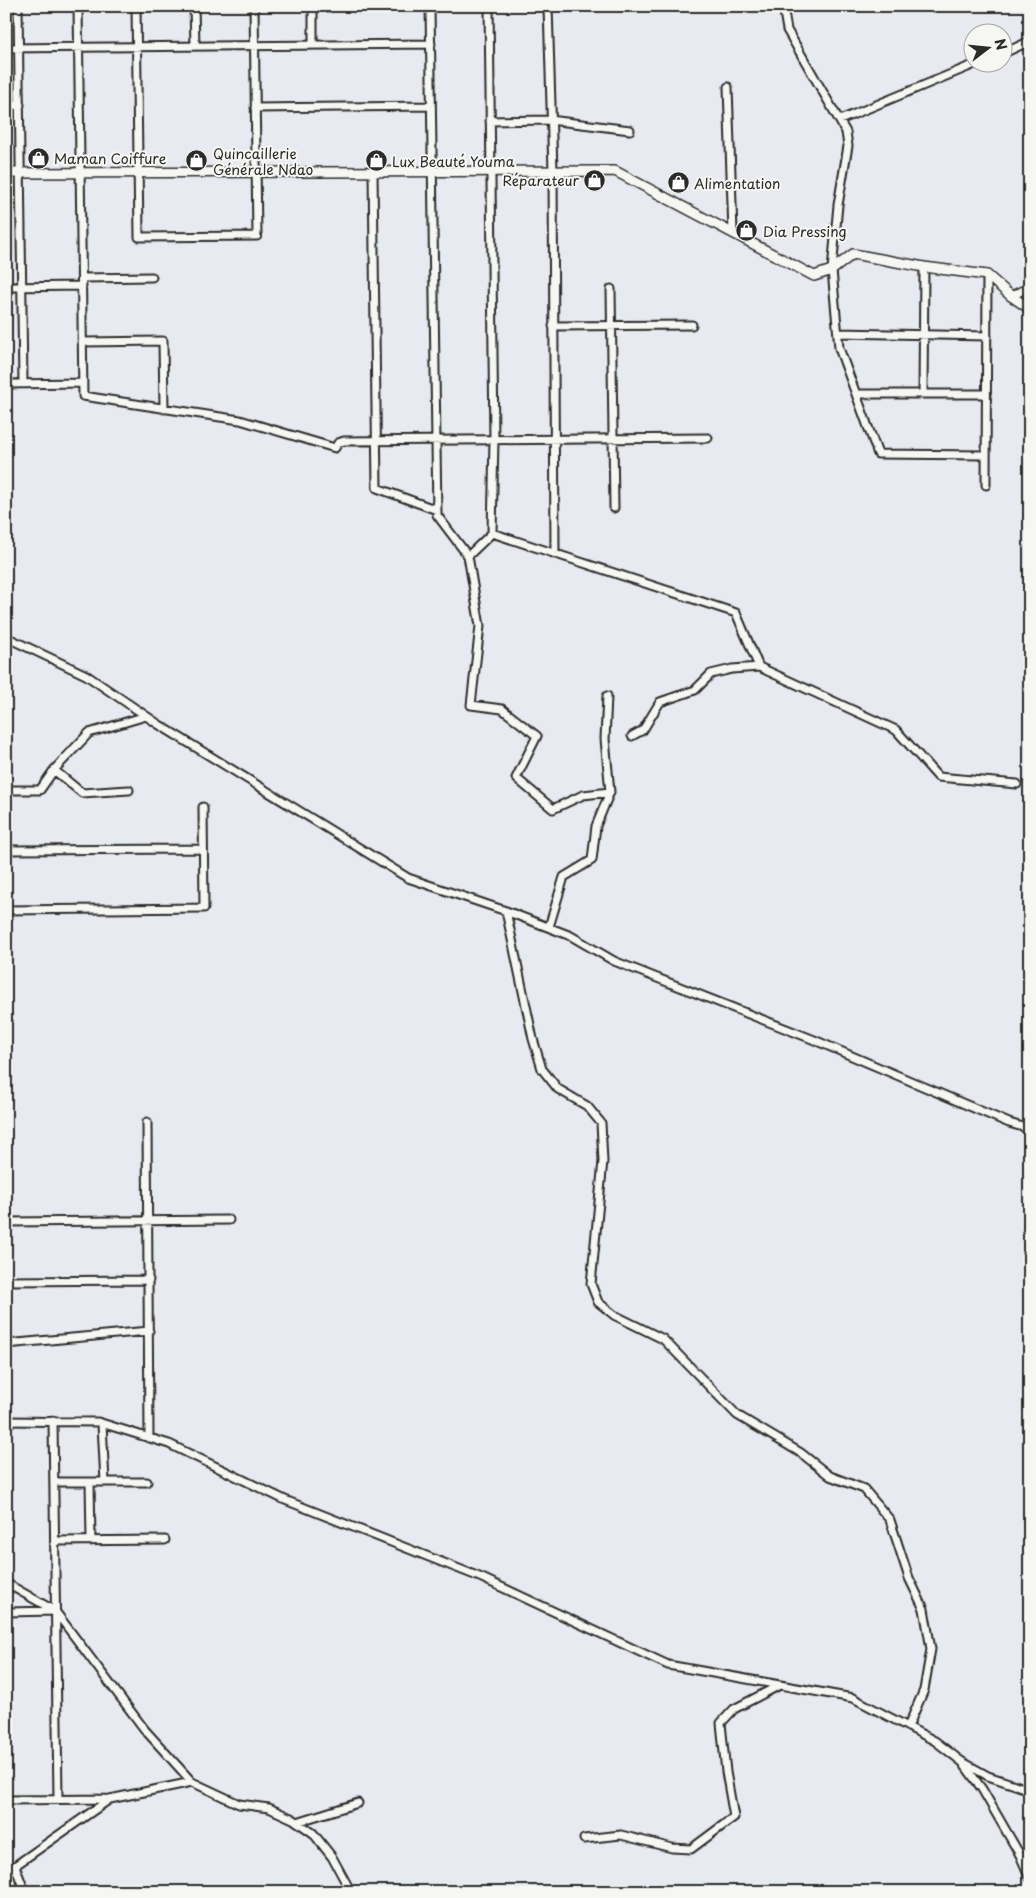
<svg xmlns="http://www.w3.org/2000/svg" width="1036" height="1898" font-family="'Playpen Sans',sans-serif">
	<rect width="100%" height="100%" fill="#e7eaf0"/>
	<filter id="ink" filterUnits="userSpaceOnUse"><feTurbulence type="fractalNoise" baseFrequency=".02" numOctaves="2"/><feDisplacementMap in="SourceGraphic" scale="10" xChannelSelector="R" yChannelSelector="G"/><feConvolveMatrix kernelMatrix="1 2 1 2 8 2 1 2 1" color-interpolation-filters="sRGB"/></filter>
	<g filter="url(#ink)">
		<g fill="none" stroke-linecap="round" stroke-linejoin="round">
			<defs>
				<path id="minor" d="M 18,6 L 23,384
					M 78,6 L 83,396 L 240,420 L 335,448 L 338,443 L 344,441 L 708,438
					M 136,6 L 139,237 L 257,236 L 254,6
					M 194,6 L 195,46
					M 313,6 L 313,45
					M 430,6 L 437,515 L 468,556 L 492,533 L 736,613 L 759,667 L 896,730 L 938,777 L 1017,784
					M 489,6 L 494,440 L 492,533
					M 548,6 L 553,171 L 555,554
					M 783,6 L 787,30 L 846,132 L 848,146 L 838,205 L 832,270 L 839,348 L 878,454 L 986,455
					M 6,48 L 431,44
					M 1004,53 L 1030,41
					M 728,87 L 733,233
					M 6,105 L 20,105
					M 255,108 L 431,106
					M 840,120 L 980,62
					M 490,121 L 550,120 L 630,130
					M 373,172 L 377,488 L 437,510
					M 82,278 L 152,277
					M 6,287 L 82,286
					M 611,289 L 614,508
					M 1011,296 L 1030,287
					M 553,326 L 692,325
					M 839,333 L 987,336
					M 82,342 L 163,341 L 164,409
					M 6,384 L 83,383
					M 856,394 L 986,394
					M 923,394 L 924,267
					M 986,485 L 987,275
					M 468,556 L 480,626 L 471,705 L 502,709 L 537,736 L 516,778 L 553,809 L 583,795 L 610,792
					M 6,637 L 86,675 L 158,724 L 408,878 L 506,911 L 571,936 L 614,961 L 812,1039 L 1009,1123 L 1030,1129
					M 632,736 L 643,730 L 660,702 L 695,690 L 711,674 L 732,669 L 759,667
					M 54,770 L 82,793 L 129,790
					M 6,790 L 40,790 L 54,770 L 89,733 L 146,716
					M 6,850 L 203,849
					M 6,910 L 204,908 L 203,807
					M 506,911 L 533,1039 L 542,1069 L 558,1089 L 587,1106 L 601,1123 L 603,1161 L 591,1284 L 598,1302 L 614,1315 L 663,1339 L 737,1415 L 801,1453 L 830,1476 L 864,1489 L 890,1520 L 909,1578 L 924,1609 L 931,1649 L 924,1690 L 908,1727
					M 549,927 L 564,877 L 592,860 L 596,826 L 610,792 L 605,739 L 607,696
					M 147,1122 L 149,1438
					M 6,1222 L 229,1220
					M 6,1281 L 149,1280
					M 6,1344 L 149,1331
					M 6,1421 L 98,1422 L 169,1444 L 285,1500 L 482,1578 L 668,1665 L 853,1698 L 935,1741 L 961,1761 L 988,1776 L 1030,1790
					M 53,1421 L 58,1799
					M 102,1424 L 105,1482
					M 54,1482 L 147,1482
					M 90,1482 L 91,1541
					M 55,1541 L 165,1540
					M 6,1583 L 55,1611 L 145,1730 L 192,1782 L 239,1804 L 269,1808 L 293,1819 L 313,1833 L 332,1857 L 351,1892
					M 6,1612 L 55,1611
					M 963,1763 L 982,1789 L 1020,1855 L 1030,1878
					M 6,1800 L 110,1799 L 192,1782
					M 297,1822 L 358,1803
					M 584,1839 L 621,1835 L 672,1848 L 691,1849 L 734,1817 L 726,1772 L 721,1723 L 734,1709 L 780,1685
					M 15,1866 L 25,1892
					M 6,1872 L 110,1799"/>
				<path id="tertiary" d="M 6,173 L 615,171 L 814,276 L 832,270 L 853,254 L 924,267 L 987,275 L 1011,296 L 1030,309"/>
			</defs>
			<use href="#minor" stroke="#2b2b2b" stroke-width="11"/>
			<use href="#tertiary" stroke="#2b2b2b" stroke-width="12"/>
			<use href="#minor" stroke="#f6f6f2" stroke-width="7"/>
			<use href="#tertiary" stroke="#f6f6f2" stroke-width="9"/>
		</g>
	</g>
	<defs>
		<symbol id="shop-disc" viewBox="-11 -11 22 22"><circle r="9.5" fill="#2b2b2b" stroke="#f6f6f2"/><path d="M-5-2.5h2.3a2.7 3.5 0 0 1 5.4 0H5L5.5 6h-11ZM-1.5-2.5h3a1.5 2.3 0 0 0-3 0Z" fill="#fff"/></symbol>
	</defs>
	<g fill-rule="evenodd">
		<use href="#shop-disc" x="26" y="146" width="25" height="25"/>
		<use href="#shop-disc" x="184" y="148" width="25" height="25"/>
		<use href="#shop-disc" x="364" y="148" width="25" height="25"/>
		<use href="#shop-disc" x="582" y="168" width="25" height="25"/>
		<use href="#shop-disc" x="666" y="170" width="25" height="25"/>
		<use href="#shop-disc" x="734" y="218" width="25" height="25"/>
	</g>
	<g text-anchor="middle" dominant-baseline="central" stroke-width="4" stroke-linejoin="round" paint-order="stroke">
		<g font-size="14" fill="#2b2b2b" stroke="#f6f6f2" text-anchor="start">
			<text x="213" y="153">Quincaillerie<tspan x="213" dy="16">Générale Ndao</tspan></text>
			<text x="54" y="158">Maman Coiffure</text>
			<text x="392" y="161">Lux Beauté Youma</text>
			<text x="579" y="180" text-anchor="end">Réparateur</text>
			<text x="694" y="183">Alimentation</text>
			<text x="763" y="231">Dia Pressing</text>
		</g>
	</g>
	<rect width="1036" height="1898" fill="none" stroke="#f6f6f2" stroke-width="25"/>
	<rect x="12" y="12" width="1011" height="1873" fill="none" stroke="#2b2b2b" stroke-width="2" filter="url(#ink)"/>
	<g transform="translate(988 48) rotate(74)"><circle r="24" fill="#f6f6f2" stroke="#a5a5a2"/>
	<path d="M0-4L9 19L0 12L-9 19Z" fill="#2b2b2b"/>
	<text y="-8" font-size="14" font-weight="bold" text-anchor="middle" fill="#2b2b2b">N</text>
	</g>
</svg>
